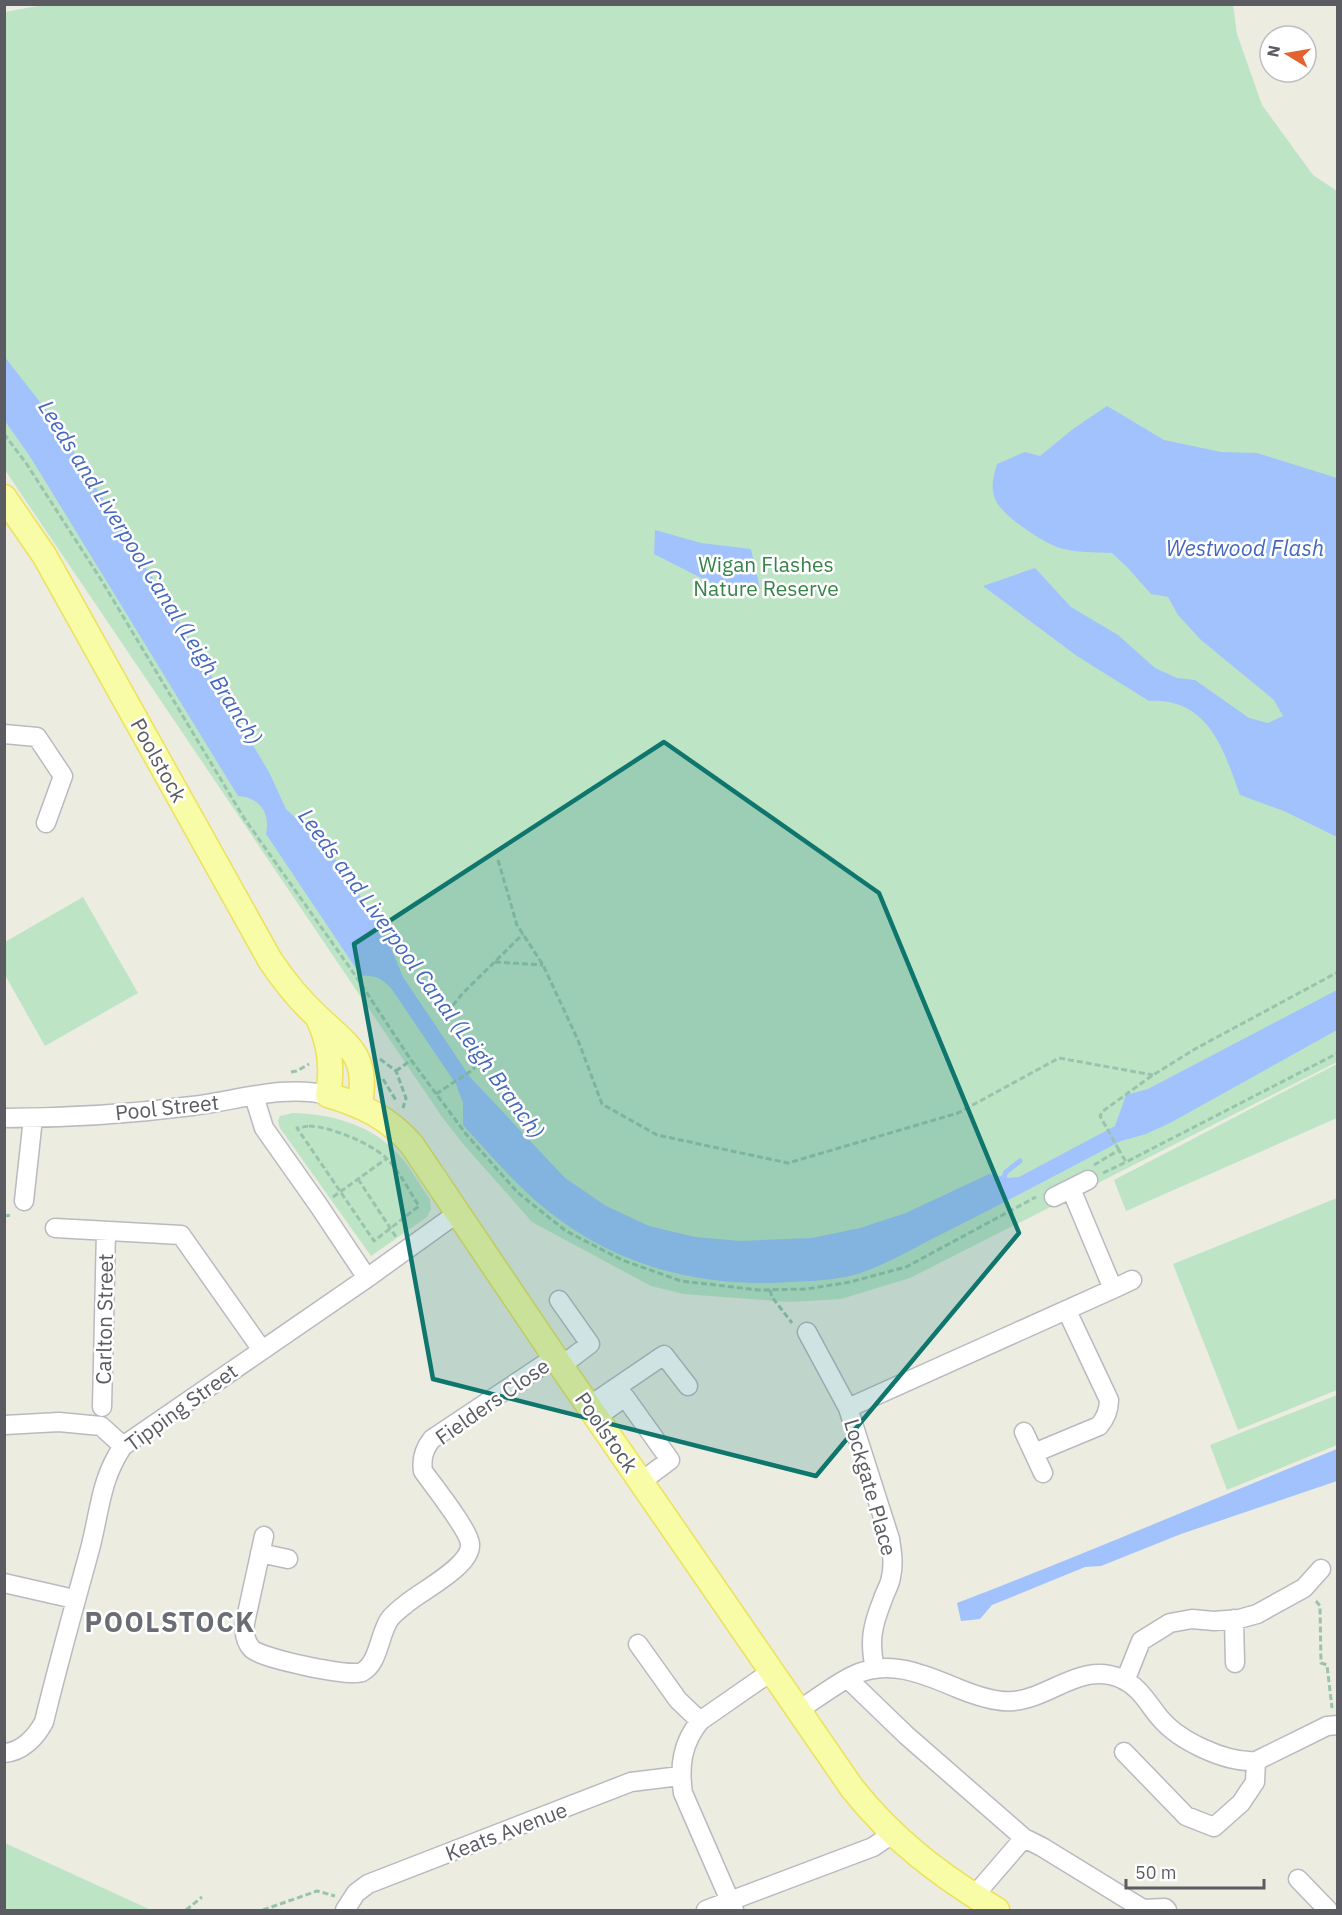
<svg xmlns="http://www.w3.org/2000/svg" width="1342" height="1915" font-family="'IBM Plex Sans',sans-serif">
	<rect width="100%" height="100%" fill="#ecece1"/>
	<path fill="#bee4c6" d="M 48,4 L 1233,5 L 1237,34 L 1262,105 L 1313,175 L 1337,191 L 1337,1062 L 910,1278 L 841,1299 L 790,1302 L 683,1294 L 651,1286 L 532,1222 L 464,1145 L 442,1117 L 5,470 L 5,12 Z
		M 83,897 L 138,993 L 45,1046 L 5,975 L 5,942 Z
		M 1337,1064 L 1337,1118 L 1126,1211 L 1114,1180 Z
		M 293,1113 C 329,1114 366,1123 393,1149 C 408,1162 418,1183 430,1199 L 431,1209 L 427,1217 L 371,1256 L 280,1128 L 278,1121 L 280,1116 Z
		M 1337,1198 L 1337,1390 L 1238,1430 L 1173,1264 Z
		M 1337,1395 L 1337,1445 L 1227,1490 L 1210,1445 Z
		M 5,1843 L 151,1910 L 5,1910 Z"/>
	<path fill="#a1c2fc" d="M 4,356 L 54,420 L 168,603 L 269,772 L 286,809 L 328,848 L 384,931 L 403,977 L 470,1077 L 565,1178 L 606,1206 L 649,1226 L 695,1237 L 740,1241 L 812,1238 L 860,1228 L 906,1213 L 989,1174 L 1009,1178 L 1019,1177 L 1115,1126 L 1126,1095 L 1148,1089 L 1337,990 L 1337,1030 L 1170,1123 L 1146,1134 L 1121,1141 C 1056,1175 990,1210 924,1243 C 902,1255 878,1268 854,1275 C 834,1280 812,1281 791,1282 C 699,1288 614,1266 542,1206 C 513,1182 489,1153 463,1125 L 463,1103 L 456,1084 L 391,988 C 381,978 375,975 361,976 L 266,834 C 271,813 259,797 238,796 L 31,458 L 5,421 Z
		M 1107,406 L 1164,440 L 1221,452 L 1257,453 L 1337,478 L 1337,837 L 1284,811 L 1240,795 C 1223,748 1208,698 1149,701 L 1077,656 L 983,586 L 1035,568 L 1071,607 L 1118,635 L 1155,668 L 1177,678 L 1195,680 L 1249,718 L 1268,723 L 1283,716 L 1274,700 L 1201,640 L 1178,615 L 1168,597 L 1151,594 L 1128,568 L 1112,553 C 1094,552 1077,553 1060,548 C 1043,543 1003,516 996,501 C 990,488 993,477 997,464 L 1025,452 L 1040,456 L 1073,429 Z
		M 655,530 L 701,543 L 751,549 L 760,589 L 717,586 L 654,554 Z
		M 1337,1449 L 1337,1481 L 1181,1534 L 1101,1566 L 1085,1567 L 992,1605 L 980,1619 L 961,1621 L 957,1603 C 1085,1554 1210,1500 1337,1449 Z"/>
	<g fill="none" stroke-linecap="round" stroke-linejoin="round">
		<path stroke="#a1c2fc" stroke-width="5" d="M 1001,1184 L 1006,1172 L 1020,1161"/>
		<defs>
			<path id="minor" d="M 4,734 L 37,737 L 63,776 L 46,823
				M 254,1096 L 264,1128 L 319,1206 L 367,1278
				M 4,1118 C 67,1118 130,1114 192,1106 C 236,1101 284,1084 328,1095
				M 1054,1197 L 1088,1180
				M 24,1201 L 33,1118
				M 55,1228 L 181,1235 L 262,1350
				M 1113,1289 L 1132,1280
				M 559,1300 L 590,1344 L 561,1366
				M 807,1332 L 848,1408
				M 589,1406 L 664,1355 L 688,1386
				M 102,1407 L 106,1231
				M 597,1417 L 625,1397 L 670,1460 L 642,1481
				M 5,1425 L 59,1422 L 101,1426 L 123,1446
				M 1024,1432 L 1043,1473
				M 1034,1453 L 1099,1426 C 1106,1418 1109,1410 1109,1400 L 1067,1311
				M 264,1536 L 245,1623 C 244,1632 245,1642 252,1649 C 261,1658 351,1678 362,1672 C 379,1663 379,1635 389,1620 C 393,1614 400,1609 406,1604 C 421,1591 472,1566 470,1544 C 469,1530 432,1484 423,1471 C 421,1458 424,1449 432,1439 L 555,1357
				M 260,1553 L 288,1559
				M 4,1583 L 74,1599
				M 1234,1619 L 1235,1663
				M 638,1644 L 678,1700 L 700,1721
				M 875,1669 C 869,1641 872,1626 883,1599 C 885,1592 890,1585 891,1577 C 894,1564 892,1552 890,1539 L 848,1408 L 1113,1289 L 1071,1189
				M 848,1679 L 906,1735 L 1024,1838 L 1042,1847 L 1143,1909 L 1165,1908 L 1167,1910
				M 1125,1681 L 1141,1641 L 1170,1623 L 1192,1619 L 1214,1621 L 1239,1619 L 1257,1614 L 1304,1588 L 1321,1569
				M 799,1710 C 816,1699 834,1685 852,1676 C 888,1658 924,1674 957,1688 C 974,1695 996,1703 1014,1701 C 1052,1697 1082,1661 1122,1679 C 1140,1687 1148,1704 1160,1718 C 1179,1741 1226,1763 1256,1761 L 1327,1726 L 1338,1725
				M 1124,1752 L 1186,1816 L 1214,1827 L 1241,1803 L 1255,1782 L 1256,1761
				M 4,1753 C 22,1752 36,1737 44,1722 C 58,1664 74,1607 90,1549 C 100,1511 100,1480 123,1446 L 367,1278 L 459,1212
				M 1298,1879 L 1328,1910
				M 974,1896 L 1024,1838
				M 345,1910 L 356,1893 L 368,1884 L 631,1782 L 680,1776
				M 706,1910 L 873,1847 L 892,1834
				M 734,1910 L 683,1793 C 679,1766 682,1743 700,1721 L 772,1671"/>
			<path id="major" d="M 4,497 L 44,555 L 270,960 C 284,981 300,1001 319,1018 C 351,1048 368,1056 360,1105
				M 318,1018 C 330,1043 333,1068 328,1095 C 362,1105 389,1118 412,1145 L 561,1366 L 852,1788 C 894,1841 940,1875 997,1910"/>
		</defs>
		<use href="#minor" stroke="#b9bac0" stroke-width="21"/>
		<use href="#major" stroke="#ede15a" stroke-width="27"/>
		<path stroke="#98c4ad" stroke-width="3" stroke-dasharray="6 3" stroke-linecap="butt" d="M 4,5 L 7,4
			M 4,434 L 26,463 L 100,578 L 244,818 L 355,975 L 411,1060 L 466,1134 L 517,1192 L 566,1231 L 622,1260 L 681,1281 L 759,1290 L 807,1289 L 850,1282 L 906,1267 L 1036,1197
			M 498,860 L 517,925 L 543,965 L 578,1040 L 602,1104 L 657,1135 L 788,1163 L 958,1113 L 1059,1058 L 1153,1075
			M 495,962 L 543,965
			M 380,1059 L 396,1071 L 406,1098 L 403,1108
			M 396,1071 L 411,1060
			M 291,1072 L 297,1071 L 309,1064
			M 383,1079 L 397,1102
			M 436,1094 L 474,1069 L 473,1060 L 450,1021 L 448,1014 L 450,1009 L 463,993 L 523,934
			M 309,1126 C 329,1126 373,1144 387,1159 C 400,1172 409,1191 419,1206 L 374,1241 L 297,1128 Z
			M 1119,1150 L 1100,1116 L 1103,1111 L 1153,1075 L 1195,1049 L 1338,972
			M 1094,1165 L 1119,1150 L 1126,1162 L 1338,1053
			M 1103,1173 L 1126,1162
			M 358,1179 L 396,1237
			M 333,1197 L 386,1159
			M 4,1216 L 13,1215
			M 770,1290 L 772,1297 L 792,1323
			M 1316,1601 L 1320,1606 L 1321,1663 L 1327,1665 L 1332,1708
			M 186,1910 L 202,1897
			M 263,1910 L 317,1891 L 335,1896"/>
		<use href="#minor" stroke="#fff" stroke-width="18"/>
		<use href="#major" stroke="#f9fca6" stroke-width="24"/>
	</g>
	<path fill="#0f766e" fill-opacity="0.2" stroke="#0f766e" stroke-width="4.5" stroke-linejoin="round" d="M 664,742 L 879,893 L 1019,1233 L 816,1476 L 433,1379 L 354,944 Z"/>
	<g text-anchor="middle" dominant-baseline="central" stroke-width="5" stroke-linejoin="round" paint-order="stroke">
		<g font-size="21" fill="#37834a" stroke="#fff">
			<text x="766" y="564">Wigan Flashes<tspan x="766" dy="24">Nature Reserve</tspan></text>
		</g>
		<g font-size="21" fill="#5a5c62" stroke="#fff">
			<text transform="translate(159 760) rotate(61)">Poolstock</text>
			<text transform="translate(167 1107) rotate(-6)">Pool Street</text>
			<text transform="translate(104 1319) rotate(-89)">Carlton Street</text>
			<text transform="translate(492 1401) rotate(-35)">Fielders Close</text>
			<text transform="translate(181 1407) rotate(-36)">Tipping Street</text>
			<text transform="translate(607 1432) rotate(55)">Poolstock</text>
			<text transform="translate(871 1487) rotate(74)">Lockgate Place</text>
			<text transform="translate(506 1831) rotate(-21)">Keats Avenue</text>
		</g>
		<g font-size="22" font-style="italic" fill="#4568be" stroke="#fff">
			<text x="1245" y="547">Westwood Flash</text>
			<text transform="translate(151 572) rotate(58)">Leeds and Liverpool Canal (Leigh Branch)</text>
			<text transform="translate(422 973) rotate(54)">Leeds and Liverpool Canal (Leigh Branch)</text>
		</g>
		<g font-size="27" font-weight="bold" letter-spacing="1.5" fill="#6b6d74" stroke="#fff">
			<text x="170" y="1621">POOLSTOCK</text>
		</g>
	</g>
	<rect width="1342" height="1915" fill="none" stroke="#5a5c62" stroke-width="12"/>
	<g transform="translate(1288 54) rotate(281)"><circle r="28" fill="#ffffff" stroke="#bdbec0" stroke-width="1.5"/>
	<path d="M0-4.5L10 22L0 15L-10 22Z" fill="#e36230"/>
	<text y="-9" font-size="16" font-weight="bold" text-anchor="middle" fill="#5a5c62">N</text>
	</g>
	<path d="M1126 1879v9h138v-9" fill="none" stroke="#5a5c62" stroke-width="3"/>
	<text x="1135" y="1879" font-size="18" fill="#5a5c62" stroke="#ffffff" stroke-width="4.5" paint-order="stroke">50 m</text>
</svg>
